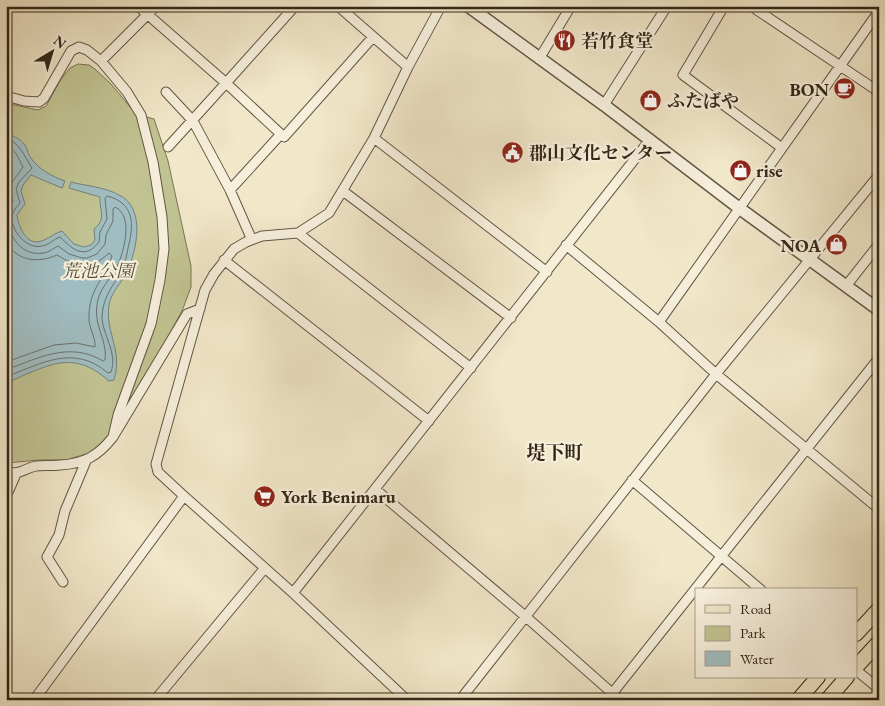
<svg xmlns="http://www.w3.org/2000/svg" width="885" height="706" font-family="'EB Garamond','Noto Serif JP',serif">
	<rect width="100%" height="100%" fill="#f1e7c9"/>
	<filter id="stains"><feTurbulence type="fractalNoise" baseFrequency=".004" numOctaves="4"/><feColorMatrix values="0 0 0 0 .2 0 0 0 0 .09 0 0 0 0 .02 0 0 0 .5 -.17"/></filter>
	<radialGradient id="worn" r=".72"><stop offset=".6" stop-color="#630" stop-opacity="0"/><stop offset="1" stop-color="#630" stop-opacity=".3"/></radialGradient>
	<path fill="#c1c392" stroke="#7a7454" d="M 78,64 L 89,65 L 95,69 L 111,84 L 136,114 L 154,119 L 168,161 L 191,266 L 191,287 L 182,311 L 124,417 L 99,446 L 89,453 L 66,460 L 40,460 L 6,463 L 6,103 L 38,110 L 46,106 L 61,79 L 70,68 Z"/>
	<path fill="#a0bdc1" stroke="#74817d" d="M 6,133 C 14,136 22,139 26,147 C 28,150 28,155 31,158 C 38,169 53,177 65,181 L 62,188 L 31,175 L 23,185 L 21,191 L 25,204 L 17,215 C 19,228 27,248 44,240 C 51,237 55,233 62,231 L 74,244 L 84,247 L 91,245 L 95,240 L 94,229 C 107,219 99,210 100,197 L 69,188 L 71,182 C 86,186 105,187 119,195 C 146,208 137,250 127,271 C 122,283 111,292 109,305 C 105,333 123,349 114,380 L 109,381 C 72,348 48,366 8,382 L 6,379 Z"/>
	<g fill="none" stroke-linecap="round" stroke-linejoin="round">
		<path stroke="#6a726c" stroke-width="1" d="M 6,138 C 21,144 24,156 32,168 L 19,182 L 16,189 L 20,203 C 18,206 14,209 13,213 C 8,228 26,250 42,246 C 49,245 54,239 60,237 C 73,250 85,260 99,242 L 100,232 L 107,219 L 105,198 L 107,196 C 135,203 134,225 128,248 C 127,255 125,264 122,270 C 113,286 103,297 102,316 C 102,335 118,352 111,372 L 108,373 C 74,344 42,363 6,377
			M 6,145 C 16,149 18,158 23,167 C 14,181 7,183 13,201 L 6,214
			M 6,216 C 9,235 20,257 44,253 C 49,252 54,248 58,246 L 69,254 L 82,258 L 87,258 L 97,254 L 105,244 L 106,235 L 113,221 L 113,209 L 115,207 C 134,216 124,251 117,267 C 112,277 103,285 99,296 C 90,323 108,338 105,360 L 103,361 C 70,341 38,358 6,370
			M 6,242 C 17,262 39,263 57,255 C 77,267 90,271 109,253 L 112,256 C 105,279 89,288 89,317 C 88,327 96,337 95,347 L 76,343 L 54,345 L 6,362"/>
		<defs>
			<path id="minor" d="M 138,6 L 226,83 L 295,6
				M 338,6 L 408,67
				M 724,6 L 683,75 L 782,148
				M 751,6 L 879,92
				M 539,59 L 571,6
				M 101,61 L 156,6
				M 166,92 L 193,121 L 230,190 L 252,240
				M 6,96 L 24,101 L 39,102 L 44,98 L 71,51 L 79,47 L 87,50 L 101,61 L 127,92 L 141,115 L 153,162 L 162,217 L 164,249 L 160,280 L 151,324 L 118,415 L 113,437
				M 604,105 L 667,6
				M 374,138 L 547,272
				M 168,147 L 226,83 L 284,137 L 373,37
				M 230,190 L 281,134
				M 343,191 L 511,318
				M 298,233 L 471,368
				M 566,245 L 659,322 L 716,374 L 879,509
				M 224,260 L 429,421
				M 846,286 L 879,244
				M 659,322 L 879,11
				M 6,472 C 21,475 23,469 36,466 C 44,465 52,466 60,465 C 84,464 98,456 113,437 L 187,314 L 200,309
				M 632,480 L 761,590
				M 375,489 L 525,616 L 620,700
				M 6,497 L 16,474
				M 63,582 L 47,557 L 59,535 L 65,511 L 86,461
				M 293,593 L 649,141
				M 856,670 L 879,689
				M 34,700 L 184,496
				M 155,700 L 264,569
				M 407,700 L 293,593 L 184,496 L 158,472 L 156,464 L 205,290 L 214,274 L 234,249 L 246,242 L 262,236 L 298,233 L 329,213 L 374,138 L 408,67 L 441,6
				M 460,700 L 716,374 L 879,175
				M 607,700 L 879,358"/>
			<path id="tertiary" d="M 468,6 L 604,105 L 739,208 L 879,310"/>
			<path id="primary" d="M 856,634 L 879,609
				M 856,667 L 879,642
				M 798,700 L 818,677
				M 827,700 L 847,677"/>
		</defs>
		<use href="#minor" stroke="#625644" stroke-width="11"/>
		<use href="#tertiary" stroke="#625644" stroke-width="14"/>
		<use href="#primary" stroke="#332617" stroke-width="16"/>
		<use href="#minor" stroke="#f6efdc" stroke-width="9"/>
		<use href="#tertiary" stroke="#f6efdc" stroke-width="11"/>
		<use href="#primary" stroke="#f1e7c9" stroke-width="14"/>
	</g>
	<defs>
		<symbol id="restaurant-disc" viewBox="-11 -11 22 22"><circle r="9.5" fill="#8f2418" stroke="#f6efdc"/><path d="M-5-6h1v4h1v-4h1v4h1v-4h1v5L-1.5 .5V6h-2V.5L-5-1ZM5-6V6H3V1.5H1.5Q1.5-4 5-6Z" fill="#fff"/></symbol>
		<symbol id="cafe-disc" viewBox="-11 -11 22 22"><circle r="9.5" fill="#8f2418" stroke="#f6efdc"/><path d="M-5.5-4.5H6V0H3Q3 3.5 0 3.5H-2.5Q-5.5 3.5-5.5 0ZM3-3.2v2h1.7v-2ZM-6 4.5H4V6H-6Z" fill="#fff"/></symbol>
		<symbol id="shop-disc" viewBox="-11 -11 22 22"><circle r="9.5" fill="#8f2418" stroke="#f6efdc"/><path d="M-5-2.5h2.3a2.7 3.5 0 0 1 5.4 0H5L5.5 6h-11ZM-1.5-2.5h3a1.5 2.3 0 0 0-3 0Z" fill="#fff"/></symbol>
		<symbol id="civic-disc" viewBox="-11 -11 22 22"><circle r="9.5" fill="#8f2418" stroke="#f6efdc"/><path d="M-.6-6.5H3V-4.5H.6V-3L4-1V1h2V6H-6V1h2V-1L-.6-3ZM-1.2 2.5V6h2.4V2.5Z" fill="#fff"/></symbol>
		<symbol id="supermarket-disc" viewBox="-11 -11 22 22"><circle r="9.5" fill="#8f2418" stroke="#f6efdc"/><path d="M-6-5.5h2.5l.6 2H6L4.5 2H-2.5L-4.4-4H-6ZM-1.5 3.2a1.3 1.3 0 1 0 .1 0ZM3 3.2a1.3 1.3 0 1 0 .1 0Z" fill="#fff"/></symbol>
	</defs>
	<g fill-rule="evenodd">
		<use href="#restaurant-disc" x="552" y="28" width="25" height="25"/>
		<use href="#cafe-disc" x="832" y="76" width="25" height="25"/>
		<use href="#shop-disc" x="638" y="88" width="25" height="25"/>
		<use href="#civic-disc" x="500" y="140" width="25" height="25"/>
		<use href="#shop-disc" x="728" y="158" width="25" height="25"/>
		<use href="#shop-disc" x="824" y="232" width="25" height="25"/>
		<use href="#supermarket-disc" x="252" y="484" width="25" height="25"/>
	</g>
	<g text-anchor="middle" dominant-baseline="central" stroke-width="4.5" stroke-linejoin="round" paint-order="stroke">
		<g font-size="18" font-weight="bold" fill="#332617" stroke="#f6efdc" text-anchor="start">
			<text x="581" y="40">若竹食堂</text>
			<text x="829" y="89" text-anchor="end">BON</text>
			<text x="667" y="100">ふたばや</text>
			<text x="529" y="152">郡山文化センター</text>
			<text x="756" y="170">rise</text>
			<text x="821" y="245" text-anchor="end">NOA</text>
			<text x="281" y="496">York Benimaru</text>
		</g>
		<g font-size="18" font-style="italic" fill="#564d36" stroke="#f6efdc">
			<text x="98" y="270">荒池公園</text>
		</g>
		<g font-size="19" font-weight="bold" fill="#332617" stroke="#f6efdc">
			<text x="555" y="452">堤下町</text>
		</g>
	</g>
	<rect width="885" height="706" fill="none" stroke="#f1e7c9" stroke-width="25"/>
	<rect x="8" y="8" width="870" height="691" fill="none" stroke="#332617" stroke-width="2.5"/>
	<rect x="12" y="12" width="860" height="681" fill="none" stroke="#332617"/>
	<rect x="695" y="588" width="162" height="90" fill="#f6efdc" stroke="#a89f8d"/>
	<rect x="705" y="605" width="25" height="8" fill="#f1e7c9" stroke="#a89f8d"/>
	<text x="740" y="614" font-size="15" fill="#332617">Road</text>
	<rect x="705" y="626" width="25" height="15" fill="#c1c392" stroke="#a89f8d"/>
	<text x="740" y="638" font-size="15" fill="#332617">Park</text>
	<rect x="705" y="651" width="25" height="15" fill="#a0bdc1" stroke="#a89f8d"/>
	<text x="740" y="664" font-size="15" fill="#332617">Water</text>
	<g transform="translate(52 52) rotate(38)" stroke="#f6efdc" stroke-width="4" paint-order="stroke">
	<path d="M0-4L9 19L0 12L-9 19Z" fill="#332617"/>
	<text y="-8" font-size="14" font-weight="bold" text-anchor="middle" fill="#332617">N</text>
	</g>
	<rect width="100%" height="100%" filter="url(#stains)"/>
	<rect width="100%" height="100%" fill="url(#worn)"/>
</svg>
